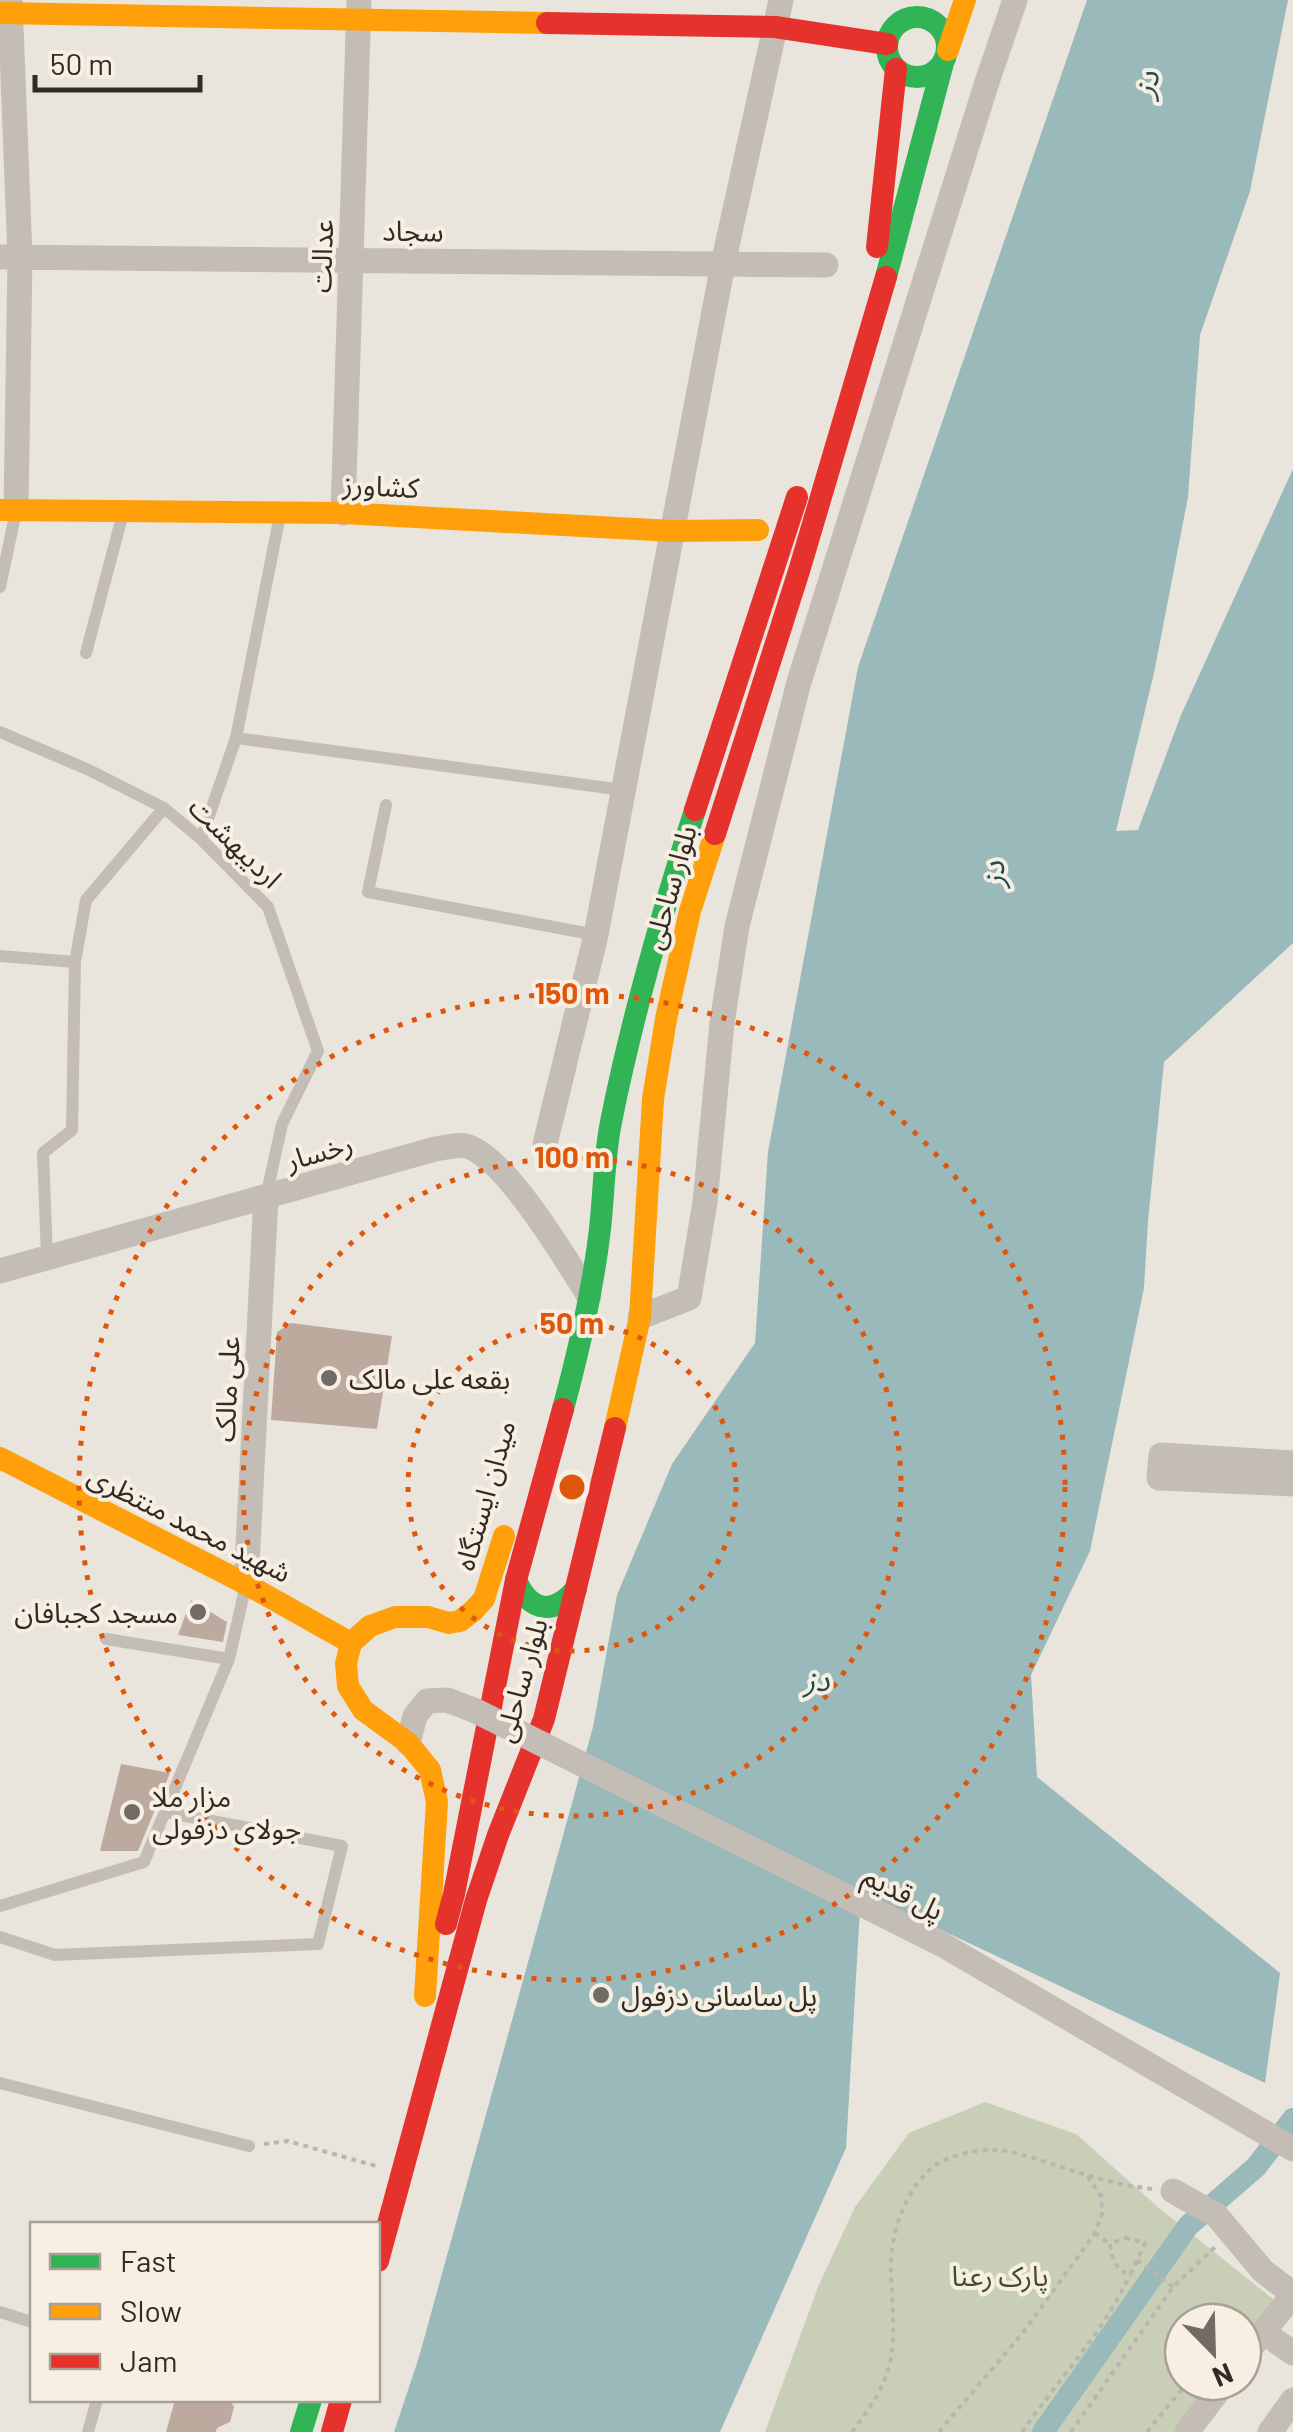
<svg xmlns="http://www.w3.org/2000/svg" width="1293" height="2432" font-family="Barlow,'Noto Sans Arabic',sans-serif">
	<rect width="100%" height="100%" fill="#e9e5dd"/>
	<path fill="#c9cfb7" d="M 985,2102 L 1076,2134 L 1158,2207 L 1283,2307 L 1243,2360 L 1243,2322 L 1183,2322 L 1183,2382 L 1226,2382 L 1188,2432 L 765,2432 L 818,2287 L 855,2207 L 909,2133 Z"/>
	<path fill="#9ab9ba" d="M 1087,0 L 1288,0 L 1250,191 L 1200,335 L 1188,497 L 1154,673 L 1116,831 L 1138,830 L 1181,715 L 1293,469 L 1293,943 L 1164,1062 L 1148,1221 L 1144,1288 L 1090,1551 L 1031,1675 L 1037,1777 L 1280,1973 L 1265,2083 L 861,1892 L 846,2148 L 720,2432 L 394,2432 L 419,2357 L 593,1727 L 617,1595 L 672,1464 L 755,1343 L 768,1152 L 858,667 Z"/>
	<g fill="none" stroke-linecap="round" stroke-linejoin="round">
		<path stroke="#9ab9ba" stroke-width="22" d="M 1043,2432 L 1188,2226 L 1256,2167 L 1293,2119"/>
	</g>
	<path fill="#bcaa9f" d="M 291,1323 L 392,1336 L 377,1429 L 271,1420 L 277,1332 Z
		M 191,1600 L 227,1622 L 223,1642 L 178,1635 Z
		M 121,1764 L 170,1773 L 138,1851 L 100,1851 Z
		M 175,2400 L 230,2400 L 234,2407 L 230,2422 L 217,2428 L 216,2432 L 166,2432 Z"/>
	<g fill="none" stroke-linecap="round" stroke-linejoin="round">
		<path stroke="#bbb5af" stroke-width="4" stroke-dasharray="5 5" stroke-linecap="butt" d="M 264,2144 L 288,2141 L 376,2166
			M 1095,2233 L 1110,2244
			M 1125,2238 L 1145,2243 L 1130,2275 C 1115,2269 1112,2259 1110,2244 Z
			M 1137,2260 L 1173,2287
			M 852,2432 C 870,2408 885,2388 891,2358 C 896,2328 891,2296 891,2266 C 891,2230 907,2185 937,2164 C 951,2155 973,2151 989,2150 C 1010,2149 1029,2157 1049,2163 C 1082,2174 1118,2186 1153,2189
			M 939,2432 L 1025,2330 L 1095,2233 L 1102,2214 L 1101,2196 L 1085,2173
			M 1022,2432 C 1058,2380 1103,2333 1130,2275
			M 1071,2432 L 1173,2287 L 1215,2247
			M 1147,2432 L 1188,2382"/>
		<path stroke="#c3bdb6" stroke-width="12" d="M 0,587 L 16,511
			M 86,653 L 123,513
			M 0,732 L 89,770 L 164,808 L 201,839 L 268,907 L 318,1051 L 282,1124 L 266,1197
			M 236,738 L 623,790
			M 386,805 L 368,892 L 596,935
			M 201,839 L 236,738 L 280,515
			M 0,956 L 75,962
			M 47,1257 L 43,1153 L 72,1130 L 75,962 L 86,900 L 164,808
			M 106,1639 L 229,1659
			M 0,1906 L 144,1862 L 229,1659 L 245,1589
			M 0,1937 L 55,1955 L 318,1944 L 342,1846 L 165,1812
			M 0,2083 L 249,2146
			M 0,2312 L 32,2322
			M 88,2432 L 97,2400"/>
		<path stroke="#c3bdb6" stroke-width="25" d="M 10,0 L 20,257 L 16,510
			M 0,257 L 826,265
			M 343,513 L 359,0
			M 545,1144 L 596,935 L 723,264 L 781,0
			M 0,1271 L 435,1149 C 444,1148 457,1144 466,1146 C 505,1156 567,1261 589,1296
			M 640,1317 L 689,1298 L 705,1202 L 722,1023 L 737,926 L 799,682 L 987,82 L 1015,0
			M 1293,1463 L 1161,1455 L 1159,1478 L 1293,1484
			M 246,1584 L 266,1197
			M 408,1743 L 415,1716 L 427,1701 L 447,1700 L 476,1711
			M 1173,2191 L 1216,2215 L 1263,2271 L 1293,2294
			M 1293,2295 L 1263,2332 L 1293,2353
			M 1243,2358 L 1263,2332
			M 1187,2432 L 1225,2382
			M 1270,2432 L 1293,2400"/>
		<path stroke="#30b455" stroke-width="22" d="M887 47a30 30 0 1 1 60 0a30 30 0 1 1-60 0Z
			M 886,277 L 943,63
			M 563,1409 C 579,1350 593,1289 600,1229 C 604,1193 604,1156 611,1122 C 632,1016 662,913 695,810
			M 516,1580 C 530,1612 553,1616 576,1589
			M 301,2432 L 311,2400"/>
		<path stroke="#ff9f0a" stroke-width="22" d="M 0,13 L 547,23
			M 948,50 L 965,0
			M 0,510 L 343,513 L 672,531 L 758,530
			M 615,1428 L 640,1317 L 653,1099 L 666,1019 L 690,911 L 715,834
			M 0,1458 L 246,1584 L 351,1643
			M 425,1996 L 437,1802 L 430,1770 L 408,1743 L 363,1710 L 348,1686 L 346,1664 L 351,1643 L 370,1626 L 395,1617 L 428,1617 L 449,1623 L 460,1621 L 473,1611 L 484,1599 L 504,1536"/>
		<path stroke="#e5322d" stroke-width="22" d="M 547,23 L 775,27 L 887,44
			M 877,247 L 896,69
			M 695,810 L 797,497
			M 715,834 L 799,571 L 886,277
			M 446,1924 L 454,1894 L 516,1580 L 563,1409
			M 378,2261 L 476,1900 L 498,1835 L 544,1719 L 615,1428
			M 332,2432 L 341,2400"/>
		<path stroke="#c3bdb6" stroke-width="25" d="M 476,1711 L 943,1945 L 1293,2149"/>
	</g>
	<g fill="none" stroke="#df570d" stroke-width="5" stroke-dasharray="5 10">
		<circle cx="572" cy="1487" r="164"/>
		<circle cx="572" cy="1487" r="329"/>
		<circle cx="572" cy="1487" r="493"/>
	</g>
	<g fill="#726b65" stroke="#f8efe3" stroke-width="4">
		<circle cx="329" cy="1378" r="10"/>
		<circle cx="198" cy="1612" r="10"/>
		<circle cx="132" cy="1812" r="10"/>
		<circle cx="601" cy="1995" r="10"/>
	</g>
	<g text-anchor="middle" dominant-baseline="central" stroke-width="8" stroke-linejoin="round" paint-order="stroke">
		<g font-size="28" fill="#322a25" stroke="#f8efe3">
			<text transform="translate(413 230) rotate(1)">سجاد</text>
			<text transform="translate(321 256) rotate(-88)">عدالت</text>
			<text transform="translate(381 485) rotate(3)">کشاورز</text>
			<text transform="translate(236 842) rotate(44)">اردیبهشت</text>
			<text transform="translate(669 887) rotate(-74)">بلوار ساحلی</text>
			<text transform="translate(319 1151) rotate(-16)">رخسار</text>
			<text transform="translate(226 1389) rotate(-87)">علی مالک</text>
			<text transform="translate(484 1495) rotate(-74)">میدان ایستگاه</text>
			<text transform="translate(190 1523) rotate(27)">شهید محمد منتظری</text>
			<text transform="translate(520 1680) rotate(-74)">بلوار ساحلی</text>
			<text transform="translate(904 1892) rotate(27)">پل قدیم</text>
		</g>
		<g font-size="28" fill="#322a25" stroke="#f8efe3" text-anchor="start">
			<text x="349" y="1378">بقعه علی مالک</text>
			<text x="178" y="1612" text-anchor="end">مسجد کجبافان</text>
			<text x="152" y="1796">مزار ملا<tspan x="152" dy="32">جولای دزفولی</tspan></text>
			<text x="621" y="1995">پل ساسانی دزفول</text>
		</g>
		<g font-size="28" fill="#3f4f2a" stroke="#f8efe3">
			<text x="1000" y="2275">پارک رعنا</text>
		</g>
		<g font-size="30" font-style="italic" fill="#1d4b52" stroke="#f8efe3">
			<text transform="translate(1145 83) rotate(-73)">دز</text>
			<text transform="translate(992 874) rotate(-89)">دز</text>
			<text x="817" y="1679">دز</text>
		</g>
	</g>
	<circle cx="572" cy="1487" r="15" fill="#df570d" stroke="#f8efe3" stroke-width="5"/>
	<g font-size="30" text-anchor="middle" font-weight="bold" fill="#df570d" stroke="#f8efe3" stroke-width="8" stroke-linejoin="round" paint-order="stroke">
		<text x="572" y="1004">150 m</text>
		<text x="572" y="1168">100 m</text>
		<text x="572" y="1334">50 m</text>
	</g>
	<rect x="30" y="2222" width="350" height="180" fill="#f8efe3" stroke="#a9a097" stroke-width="2.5"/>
	<rect x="50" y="2254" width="50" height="15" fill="#30b455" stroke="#a9a097" stroke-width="2.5"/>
	<text x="120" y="2272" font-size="30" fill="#322a25">Fast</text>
	<rect x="50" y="2304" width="50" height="15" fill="#ff9f0a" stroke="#a9a097" stroke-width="2.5"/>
	<text x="120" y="2322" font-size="30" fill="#322a25">Slow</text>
	<rect x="50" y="2354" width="50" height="15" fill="#e5322d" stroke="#a9a097" stroke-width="2.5"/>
	<text x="120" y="2372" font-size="30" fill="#322a25">Jam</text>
	<g transform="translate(1213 2352) rotate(157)"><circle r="48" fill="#f8efe3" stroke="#a9a097" stroke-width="2.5"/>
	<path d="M0-8L18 38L0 25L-18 38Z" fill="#726b65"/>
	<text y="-15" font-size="28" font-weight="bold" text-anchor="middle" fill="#322a25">N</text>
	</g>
	<path d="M35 75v15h165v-15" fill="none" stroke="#322a25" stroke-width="5"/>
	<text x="50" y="75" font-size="30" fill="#322a25" stroke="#f8efe3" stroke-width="8" paint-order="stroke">50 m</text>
</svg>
